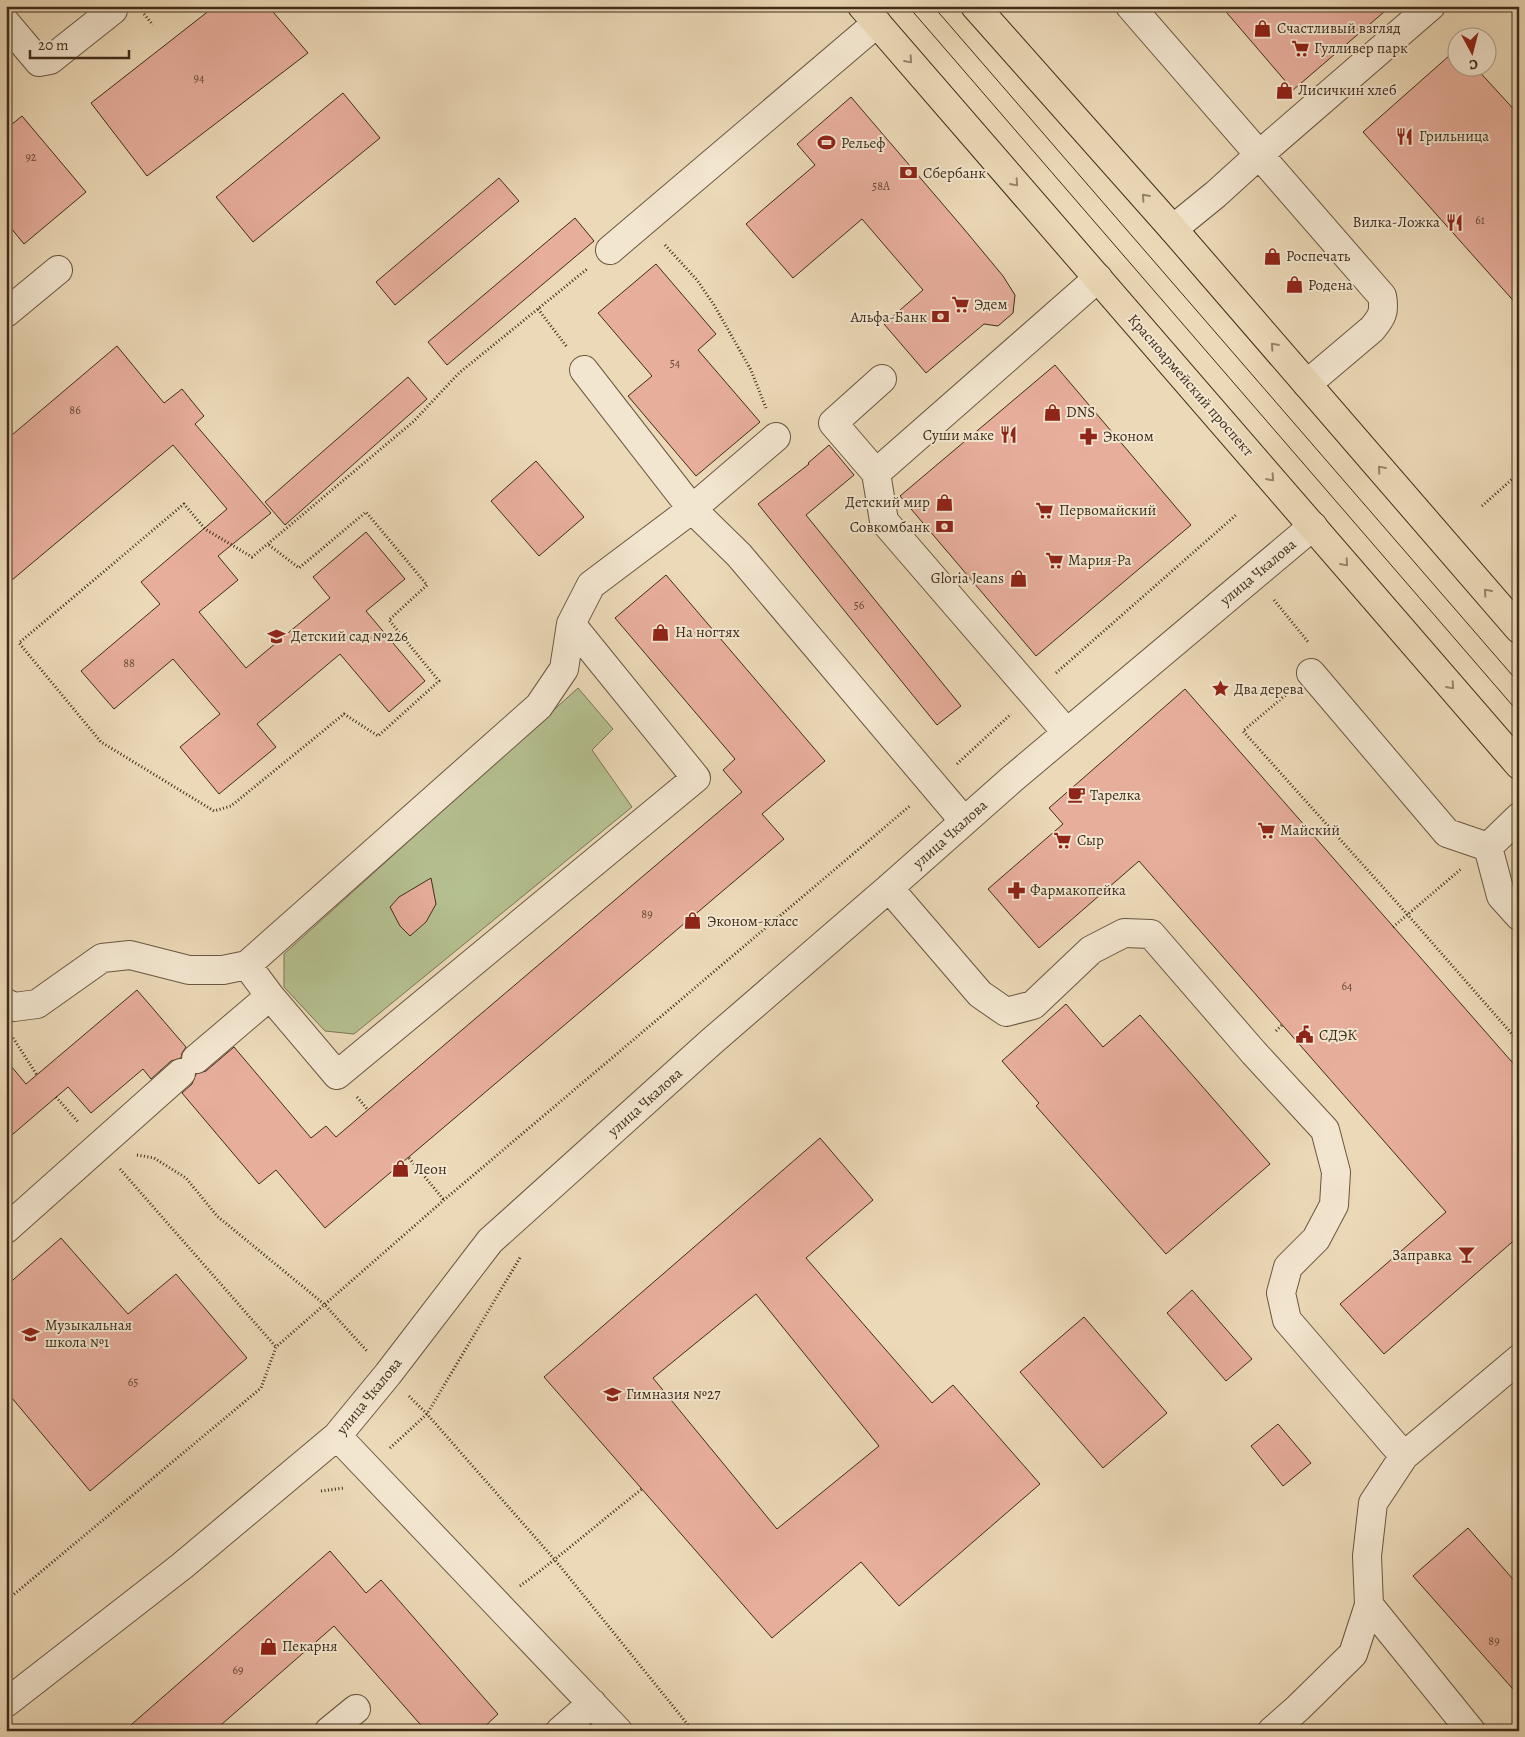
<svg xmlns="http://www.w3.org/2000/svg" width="1525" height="1737" font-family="Alegreya,serif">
	<rect width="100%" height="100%" fill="#ecd9b7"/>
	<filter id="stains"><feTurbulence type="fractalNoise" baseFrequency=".004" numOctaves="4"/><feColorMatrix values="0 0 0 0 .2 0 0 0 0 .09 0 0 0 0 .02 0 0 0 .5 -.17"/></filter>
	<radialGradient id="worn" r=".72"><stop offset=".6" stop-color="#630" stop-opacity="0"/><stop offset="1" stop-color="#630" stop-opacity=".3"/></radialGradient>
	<path fill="#b5c090" stroke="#7a7655" d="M 578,688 L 613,729 L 592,750 L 632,807 L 354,1034 L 325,1031 L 284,987 L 284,954 Z"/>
	<path fill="#e8ae9c" stroke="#3f2c1a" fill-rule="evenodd" d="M 215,6 L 268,6 L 308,53 L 147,176 L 91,103 Z
		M 1221,6 L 1391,6 L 1293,90 Z
		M 1458,48 L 1458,68 L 1476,68 L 1519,115 L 1519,307 L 1363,132 Z
		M 343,93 L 380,138 L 253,242 L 216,197 Z
		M 851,97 L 964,229 L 1003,276 L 1015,295 L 1013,313 L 998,326 L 984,324 L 926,373 L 884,324 L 923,290 L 862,219 L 793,278 L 746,224 L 815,165 L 797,144 Z
		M 22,116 L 86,192 L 24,244 L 6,222 L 6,129 Z
		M 499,178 L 519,201 L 395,305 L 376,282 Z
		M 575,218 L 594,241 L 447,365 L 428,342 Z
		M 656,264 L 716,334 L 698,350 L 760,422 L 696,476 L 628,396 L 652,376 L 598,313 Z
		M 117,346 L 164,403 L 182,389 L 204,416 L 195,424 L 271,513 L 218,556 L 238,580 L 199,612 L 246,668 L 330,598 L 313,577 L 366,532 L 405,579 L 366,611 L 425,681 L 389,712 L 340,654 L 257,724 L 276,747 L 219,794 L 180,747 L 220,714 L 173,659 L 114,709 L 81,671 L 160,604 L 141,582 L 227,509 L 173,445 L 6,585 L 6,440 Z
		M 1055,365 L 1191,525 L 1036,656 L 900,496 Z
		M 408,377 L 427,399 L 285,525 L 265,502 Z
		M 829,445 L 854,475 L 806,515 L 961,706 L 937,725 L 758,504 L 809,464 L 808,463 Z
		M 536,461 L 584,517 L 539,556 L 491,501 Z
		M 666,575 L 825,761 L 762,814 L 784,839 L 325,1228 L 276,1170 L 259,1184 L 182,1093 L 192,1084 L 196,1074 L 206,1071 L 234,1047 L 311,1138 L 326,1126 L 336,1137 L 742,792 L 723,770 L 735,759 L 615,618 Z
		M 1185,689 L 1519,1070 L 1519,1236 L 1384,1354 L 1340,1304 L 1446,1212 L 1139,861 L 1039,948 L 988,889 L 1063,824 L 1049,808 Z
		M 431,878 L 436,904 L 426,922 L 410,936 L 400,926 L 390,907 L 399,897 Z
		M 137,990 L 186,1047 L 182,1053 L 181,1058 L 171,1061 L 151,1079 L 143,1069 L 91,1113 L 68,1087 L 6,1140 L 6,1060 L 26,1084 Z
		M 1066,1004 L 1103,1047 L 1140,1015 L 1270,1164 L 1166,1254 L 1036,1106 L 1039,1103 L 1002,1061 Z
		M 820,1138 L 873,1200 L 806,1258 L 932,1403 L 953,1385 L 1040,1484 L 899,1606 L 861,1562 L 772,1638 L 544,1377 ZM 756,1294 L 879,1446 L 777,1529 L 653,1378 Z
		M 61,1238 L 128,1314 L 176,1274 L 247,1358 L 90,1491 L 6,1391 L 6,1286 Z
		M 1192,1290 L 1252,1359 L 1226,1381 L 1167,1313 Z
		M 1084,1317 L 1167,1413 L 1103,1468 L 1020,1372 Z
		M 1278,1424 L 1311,1463 L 1283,1486 L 1251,1446 Z
		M 1468,1528 L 1519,1586 L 1519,1696 L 1413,1576 Z
		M 330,1551 L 366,1593 L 381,1580 L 498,1714 L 480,1731 L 426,1731 L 334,1626 L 214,1731 L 124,1731 Z"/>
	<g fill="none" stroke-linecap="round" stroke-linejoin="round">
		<defs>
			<path id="minor" d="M 1130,6 L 1382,296 C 1385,312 1382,317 1372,329 L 1307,384
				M 6,23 L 39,62 L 50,60 L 113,10
				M 1173,229 L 1216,194 L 1260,154 L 1431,6
				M 610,250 L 877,23
				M 6,313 L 58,270
				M 584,370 L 692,509 L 739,555 L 964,821
				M 876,473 L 833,423 L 882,379
				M 1311,673 L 1447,833 L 1488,847 L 1501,896 L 1519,916
				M 1067,733 L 884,521 L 876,473 L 1098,278
				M 1488,847 L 1519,817
				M 889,888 L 980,994 L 1006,1012 L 1033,1005 L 1091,950 L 1124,933 L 1151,934 L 1254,1053 L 1325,1130 L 1336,1172 L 1334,1205 L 1316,1239 L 1288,1267 L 1281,1293 L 1287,1320 L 1404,1456
				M 247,965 L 270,996 L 337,1075 L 696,778 L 571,624
				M 6,1003 L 14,1007 L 37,1004 L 102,958 L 130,955 L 189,970 L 223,970 L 247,965 L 539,706 L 564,669 L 571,624 L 591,585 L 692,509 L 776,437
				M 196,1059 L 270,996
				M 6,1229 L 181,1073
				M 337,1436 L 618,1731
				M 1369,1605 L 1471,1731
				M 6,1703 L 182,1566 L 337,1436 L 388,1374 L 490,1241 L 711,1042 L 889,888 L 1012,779 L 1313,526
				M 329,1731 L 356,1709
				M 560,1731 L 592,1703
				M 1272,1731 L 1298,1708 L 1353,1654 L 1369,1605 L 1367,1556 L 1373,1503 L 1404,1456 L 1519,1359"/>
			<path id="major" d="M 862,6 L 1519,765
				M 975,6 L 1173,229 L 1519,629"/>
		</defs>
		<use href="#minor" stroke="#6a5741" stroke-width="30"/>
		<use href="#major" stroke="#3f2c1a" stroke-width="30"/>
		<path stroke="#3f2c1a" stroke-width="3" stroke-dasharray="1 2.5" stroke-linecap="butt" d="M 144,14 L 153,25
			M 665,245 L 697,280 L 714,305 L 751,370 L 766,408
			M 538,309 L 567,347
			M 1482,506 L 1519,473
			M 269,545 L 299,568 L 366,512 L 427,585 L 389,620 L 439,681 L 378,736 L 344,714 L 231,806 L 214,811 L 101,742 L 19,643 L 184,504 L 205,529 L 252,557 L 414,421 L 459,373 L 587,269
			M 1274,600 L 1309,643
			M 1056,673 L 1236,515
			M 1288,693 L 1243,731 L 1407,914 L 1519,1042
			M 957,764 L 1011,714
			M 1393,927 L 1461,869
			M 1276,1031 L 1282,1025
			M 13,1038 L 37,1075
			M 56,1097 L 79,1123
			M 357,1097 L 368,1110
			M 137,1155 L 154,1158 L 186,1178 L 217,1216 L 324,1304 L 367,1351
			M 409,1158 L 444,1200
			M 120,1169 L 276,1347
			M 409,1396 L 427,1414 L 555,1560 L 693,1731
			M 390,1448 L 427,1414 L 521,1256
			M 321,1491 L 344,1488
			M 520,1586 C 562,1555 601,1521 642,1489
			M 6,1601 L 261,1388 L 276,1347 L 444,1200 L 911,805"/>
		<use href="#minor" stroke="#f3e6d0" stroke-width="28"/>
		<use href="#major" stroke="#ecd9b7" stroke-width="28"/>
		<path stroke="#3f2c1a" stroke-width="1" d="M 908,6 L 1519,713
			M 933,6 L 1519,683"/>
	</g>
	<defs><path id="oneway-chevron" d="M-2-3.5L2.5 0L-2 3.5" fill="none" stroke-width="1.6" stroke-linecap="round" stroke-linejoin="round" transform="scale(1.25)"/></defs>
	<g stroke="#968268">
		<use href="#oneway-chevron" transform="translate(909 60) rotate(49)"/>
		<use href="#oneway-chevron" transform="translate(1015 183) rotate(49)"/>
		<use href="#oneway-chevron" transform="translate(1145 197) rotate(-132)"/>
		<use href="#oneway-chevron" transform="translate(1274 346) rotate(-131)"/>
		<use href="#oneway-chevron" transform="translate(1381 469) rotate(-131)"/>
		<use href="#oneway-chevron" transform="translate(1271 478) rotate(49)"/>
		<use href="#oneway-chevron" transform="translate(1345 563) rotate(49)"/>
		<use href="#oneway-chevron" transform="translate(1487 592) rotate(-131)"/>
		<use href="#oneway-chevron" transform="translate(1451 686) rotate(49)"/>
	</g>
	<defs>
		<symbol id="shop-bare" viewBox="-9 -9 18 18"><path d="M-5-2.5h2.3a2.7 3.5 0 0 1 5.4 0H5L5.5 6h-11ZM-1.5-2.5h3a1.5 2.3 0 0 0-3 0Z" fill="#8f2418" stroke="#f3e6d0" stroke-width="2.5" paint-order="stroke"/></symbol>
		<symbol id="supermarket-bare" viewBox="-9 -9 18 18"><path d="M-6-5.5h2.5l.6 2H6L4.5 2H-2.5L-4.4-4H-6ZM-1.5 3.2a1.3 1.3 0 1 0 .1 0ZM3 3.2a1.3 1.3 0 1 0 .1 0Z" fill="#8f2418" stroke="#f3e6d0" stroke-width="2.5" paint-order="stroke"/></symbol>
		<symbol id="restaurant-bare" viewBox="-9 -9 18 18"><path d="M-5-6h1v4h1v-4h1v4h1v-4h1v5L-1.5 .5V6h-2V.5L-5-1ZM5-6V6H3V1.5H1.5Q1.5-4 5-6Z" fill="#8f2418" stroke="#f3e6d0" stroke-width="2.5" paint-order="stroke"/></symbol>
		<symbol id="stadium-bare" viewBox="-9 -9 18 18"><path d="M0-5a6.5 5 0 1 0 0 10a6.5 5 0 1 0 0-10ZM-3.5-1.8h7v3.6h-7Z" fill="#8f2418" stroke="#f3e6d0" stroke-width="2.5" paint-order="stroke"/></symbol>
		<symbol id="bank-bare" viewBox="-9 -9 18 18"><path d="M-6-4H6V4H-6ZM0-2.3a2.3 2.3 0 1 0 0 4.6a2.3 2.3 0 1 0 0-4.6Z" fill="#8f2418" stroke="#f3e6d0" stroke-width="2.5" paint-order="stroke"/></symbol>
		<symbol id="pharmacy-bare" viewBox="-9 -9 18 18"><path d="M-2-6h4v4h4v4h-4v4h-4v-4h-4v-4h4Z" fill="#8f2418" stroke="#f3e6d0" stroke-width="2.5" paint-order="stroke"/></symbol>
		<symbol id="school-bare" viewBox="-9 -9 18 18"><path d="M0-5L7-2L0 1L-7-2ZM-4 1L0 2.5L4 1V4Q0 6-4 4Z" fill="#8f2418" stroke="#f3e6d0" stroke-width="2.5" paint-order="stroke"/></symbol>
		<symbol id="sight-bare" viewBox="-9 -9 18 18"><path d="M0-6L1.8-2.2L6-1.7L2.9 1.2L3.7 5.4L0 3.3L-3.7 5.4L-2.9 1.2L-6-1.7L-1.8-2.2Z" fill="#8f2418" stroke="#f3e6d0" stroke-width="2.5" paint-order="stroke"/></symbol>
		<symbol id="cafe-bare" viewBox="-9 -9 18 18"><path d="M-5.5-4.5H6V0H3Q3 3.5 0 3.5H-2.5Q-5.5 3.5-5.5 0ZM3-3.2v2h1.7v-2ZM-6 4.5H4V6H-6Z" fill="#8f2418" stroke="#f3e6d0" stroke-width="2.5" paint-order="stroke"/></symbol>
		<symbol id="civic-bare" viewBox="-9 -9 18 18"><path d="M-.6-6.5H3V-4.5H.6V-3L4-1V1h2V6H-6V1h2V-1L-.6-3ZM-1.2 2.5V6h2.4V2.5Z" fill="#8f2418" stroke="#f3e6d0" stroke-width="2.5" paint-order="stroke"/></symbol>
		<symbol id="bar-bare" viewBox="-9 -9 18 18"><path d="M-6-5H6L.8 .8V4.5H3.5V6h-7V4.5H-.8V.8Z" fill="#8f2418" stroke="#f3e6d0" stroke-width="2.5" paint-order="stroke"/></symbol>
	</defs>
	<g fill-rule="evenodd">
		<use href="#shop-bare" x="1250" y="16" width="25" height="25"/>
		<use href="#supermarket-bare" x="1288" y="36" width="25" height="25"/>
		<use href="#shop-bare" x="1272" y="78" width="25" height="25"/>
		<use href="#restaurant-bare" x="1392" y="124" width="25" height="25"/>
		<use href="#stadium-bare" x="814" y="130" width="25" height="25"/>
		<use href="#bank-bare" x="896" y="160" width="25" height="25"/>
		<use href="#restaurant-bare" x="1442" y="210" width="25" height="25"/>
		<use href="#shop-bare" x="1260" y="244" width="25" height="25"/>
		<use href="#shop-bare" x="1282" y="272" width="25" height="25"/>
		<use href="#supermarket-bare" x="948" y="292" width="25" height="25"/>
		<use href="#bank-bare" x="928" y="304" width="25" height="25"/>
		<use href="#shop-bare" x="1040" y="400" width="25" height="25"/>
		<use href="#restaurant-bare" x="996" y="422" width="25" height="25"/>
		<use href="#pharmacy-bare" x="1076" y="424" width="25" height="25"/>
		<use href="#shop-bare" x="932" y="490" width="25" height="25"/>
		<use href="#supermarket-bare" x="1032" y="498" width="25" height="25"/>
		<use href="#bank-bare" x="932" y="514" width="25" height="25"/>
		<use href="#supermarket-bare" x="1042" y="548" width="25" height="25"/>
		<use href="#shop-bare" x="1006" y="566" width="25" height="25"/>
		<use href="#shop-bare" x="648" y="620" width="25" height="25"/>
		<use href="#school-bare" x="264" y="624" width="25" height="25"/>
		<use href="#sight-bare" x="1208" y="676" width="25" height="25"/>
		<use href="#cafe-bare" x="1064" y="782" width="25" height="25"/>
		<use href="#supermarket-bare" x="1254" y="818" width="25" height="25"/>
		<use href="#supermarket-bare" x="1050" y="828" width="25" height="25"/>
		<use href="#pharmacy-bare" x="1004" y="878" width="25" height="25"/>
		<use href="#shop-bare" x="680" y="908" width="25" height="25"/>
		<use href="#civic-bare" x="1292" y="1022" width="25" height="25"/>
		<use href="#shop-bare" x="388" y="1156" width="25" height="25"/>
		<use href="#bar-bare" x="1454" y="1242" width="25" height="25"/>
		<use href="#school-bare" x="18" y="1322" width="25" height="25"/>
		<use href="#school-bare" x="600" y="1382" width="25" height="25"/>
		<use href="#shop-bare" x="256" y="1634" width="25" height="25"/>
	</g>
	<g text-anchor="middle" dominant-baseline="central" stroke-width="4" stroke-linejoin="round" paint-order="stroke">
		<g font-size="12" fill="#694c3a">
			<text x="199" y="78">94</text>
			<text x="31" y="157">92</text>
			<text x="881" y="186">58А</text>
			<text x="1480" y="220">61</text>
			<text x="675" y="363">54</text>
			<text x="75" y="410">86</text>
			<text x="859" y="605">56</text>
			<text x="129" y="663">88</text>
			<text x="647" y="914">89</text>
			<text x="1347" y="986">64</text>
			<text x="133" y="1382">65</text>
			<text x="1494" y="1641">89</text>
			<text x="238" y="1670">69</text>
		</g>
		<g font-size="15" fill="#3f2c1a" stroke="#f3e6d0" text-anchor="start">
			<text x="1277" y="28">Счастливый взгляд</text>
			<text x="1314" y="48">Гулливер парк</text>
			<text x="1298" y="90">Лисичкин хлеб</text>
			<text x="1419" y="136">Грильница</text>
			<text x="841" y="143">Рельеф</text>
			<text x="923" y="173">Сбербанк</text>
			<text x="1440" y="222" text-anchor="end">Вилка-Ложка</text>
			<text x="1286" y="256">Роспечать</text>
			<text x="1308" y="285">Родена</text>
			<text x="974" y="304">Эдем</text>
			<text x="927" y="317" text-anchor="end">Альфа-Банк</text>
			<text x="1066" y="412">DNS</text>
			<text x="994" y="435" text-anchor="end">Суши маке</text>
			<text x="1103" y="436">Эконом</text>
			<text x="930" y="502" text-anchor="end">Детский мир</text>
			<text x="1059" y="510">Первомайский</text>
			<text x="930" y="527" text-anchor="end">Совкомбанк</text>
			<text x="1068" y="560">Мария-Ра</text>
			<text x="1004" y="578" text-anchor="end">Gloria Jeans</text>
			<text x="675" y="632">На ногтях</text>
			<text x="291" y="636">Детский сад №226</text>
			<text x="1234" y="689">Два дерева</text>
			<text x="1090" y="795">Тарелка</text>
			<text x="1280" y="830">Майский</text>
			<text x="1077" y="840">Сыр</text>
			<text x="1030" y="890">Фармакопейка</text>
			<text x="707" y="921">Эконом-класс</text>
			<text x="1319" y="1035">СДЭК</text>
			<text x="414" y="1169">Леон</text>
			<text x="1452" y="1255" text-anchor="end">Заправка</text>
			<text x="45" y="1325">Музыкальная<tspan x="45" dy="17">школа №1</tspan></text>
			<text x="626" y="1394">Гимназия №27</text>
			<text x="282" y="1646">Пекарня</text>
		</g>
		<g font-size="15" fill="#3f2c1a" stroke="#f3e6d0">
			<text transform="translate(1191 385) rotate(49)">Красноармейский проспект</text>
			<text transform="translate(1258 572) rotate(-40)">улица Чкалова</text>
			<text transform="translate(950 834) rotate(-42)">улица Чкалова</text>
			<text transform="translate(645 1102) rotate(-42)">улица Чкалова</text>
			<text transform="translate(369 1396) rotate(-51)">улица Чкалова</text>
		</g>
	</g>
	<rect width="1525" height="1737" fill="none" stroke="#ecd9b7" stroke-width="25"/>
	<rect x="8" y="8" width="1510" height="1722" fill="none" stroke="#3f2c1a" stroke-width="2.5"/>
	<rect x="12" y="12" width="1500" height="1712" fill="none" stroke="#3f2c1a"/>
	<g transform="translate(1472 52) rotate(173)"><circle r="24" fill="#f3e6d0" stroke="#ab9c87"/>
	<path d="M0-4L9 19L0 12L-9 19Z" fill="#8f2418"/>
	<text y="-8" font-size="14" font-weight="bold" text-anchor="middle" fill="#3f2c1a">С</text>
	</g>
	<path d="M30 50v8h99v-8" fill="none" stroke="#3f2c1a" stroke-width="2.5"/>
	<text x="38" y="50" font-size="15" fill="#3f2c1a" stroke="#f3e6d0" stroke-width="4" paint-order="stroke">20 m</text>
	<rect width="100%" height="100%" filter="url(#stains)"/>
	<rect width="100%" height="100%" fill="url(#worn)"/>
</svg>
